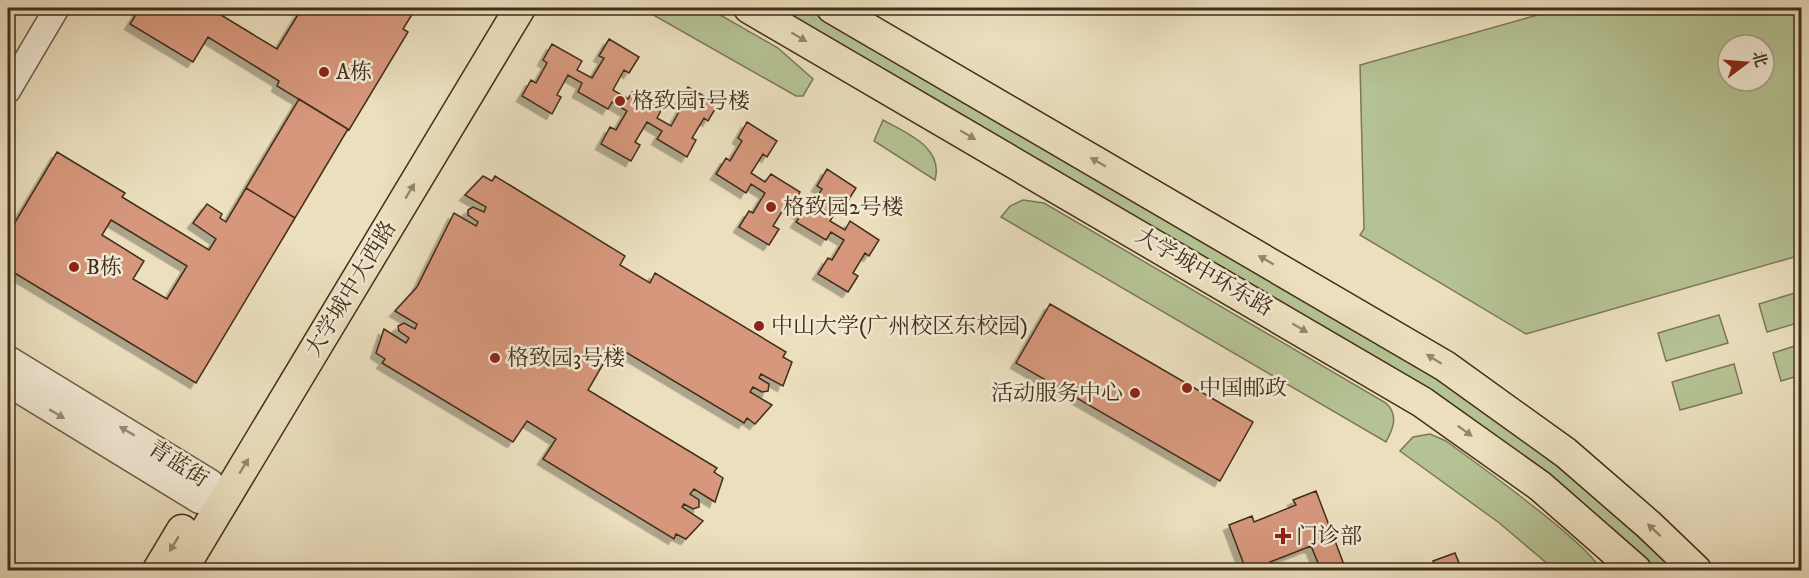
<svg xmlns="http://www.w3.org/2000/svg" width="1809" height="578" font-family="'IM FELL DW Pica','Noto Serif SC',serif">
	<defs>
		<filter id="shadow"><feDropShadow dx="-5.5" dy="5.5" stdDeviation="0" flood-color="#0004"/></filter>
	</defs>
	<rect width="100%" height="100%" fill="#ebdfbe"/>
	<filter id="stains"><feTurbulence type="fractalNoise" baseFrequency=".00333" numOctaves="4"/><feColorMatrix values="0 0 0 0 .2 0 0 0 0 .09 0 0 0 0 .02 0 0 0 .5 -.17"/></filter>
	<radialGradient id="worn" r=".72"><stop offset=".6" stop-color="#630" stop-opacity="0"/><stop offset="1" stop-color="#630" stop-opacity=".3"/></radialGradient>
	<path fill="#b5c293" stroke="#7c7856" stroke-width="1.5" fill-rule="evenodd" d="M 641,8 L 708,8 L 778,48 L 813,79 L 803,96 L 796,96 Z
		M 771,8 L 803,8 L 847,29 L 1387,344 L 1536,446 L 1679,570 L 1652,570 L 1615,537 Z
		M 1562,8 L 1801,8 L 1801,255 L 1526,334 L 1360,235 L 1364,229 L 1360,65 ZM 1728,45 L 1764,45 L 1764,81 L 1728,81 Z
		M 883,120 C 906,133 944,147 935,180 L 874,141 Z
		M 1023,200 L 1044,203 L 1386,403 C 1399,415 1393,429 1386,442 L 1001,217 L 1010,206 Z
		M 1801,291 L 1801,322 L 1767,332 L 1759,304 Z
		M 1719,315 L 1728,343 L 1666,361 L 1658,333 Z
		M 1801,344 L 1801,375 L 1781,381 L 1773,353 Z
		M 1734,364 L 1742,393 L 1680,410 L 1672,382 Z
		M 1430,434 L 1446,441 C 1472,460 1594,547 1600,570 L 1555,570 L 1498,522 L 1400,451 L 1413,437 Z"/>
	<path fill="#d6977b" stroke="#422e1a" stroke-width="1.5" fill-rule="evenodd" filter="url(#shadow)" d="M 140,8 L 226,8 L 221,15 L 277,49 L 302,8 L 416,8 L 403,29 L 408,32 L 349,130 L 277,86 L 279,81 L 208,37 L 193,62 L 130,24 Z
		M 609,39 L 639,57 L 629,73 L 624,70 L 613,90 L 628,99 L 632,92 L 662,109 L 657,118 L 671,126 L 683,105 L 678,103 L 688,87 L 718,104 L 708,121 L 704,118 L 692,138 L 696,140 L 687,157 L 657,139 L 662,131 L 647,122 L 635,142 L 640,145 L 631,161 L 601,144 L 610,127 L 616,130 L 627,111 L 612,102 L 608,109 L 578,92 L 582,83 L 568,75 L 557,95 L 561,97 L 552,114 L 522,96 L 531,80 L 536,83 L 547,63 L 543,60 L 552,44 L 582,61 L 577,70 L 592,78 L 604,58 L 599,56 Z
		M 299,99 L 348,129 L 295,218 L 246,188 Z
		M 747,122 L 777,141 L 767,157 L 763,154 L 751,173 L 765,182 L 771,174 L 800,192 L 796,199 L 810,209 L 822,189 L 817,186 L 827,169 L 856,188 L 846,204 L 842,201 L 830,221 L 845,230 L 850,221 L 879,240 L 869,256 L 865,253 L 853,273 L 858,276 L 848,292 L 818,274 L 828,258 L 832,260 L 844,240 L 831,232 L 826,240 L 796,222 L 801,215 L 786,205 L 773,226 L 779,229 L 769,245 L 739,227 L 749,211 L 753,213 L 765,193 L 751,184 L 746,193 L 716,174 L 726,158 L 730,161 L 742,141 L 738,138 Z
		M 57,152 L 125,193 L 122,197 L 209,250 L 216,239 L 193,223 L 207,204 L 222,214 L 220,218 L 226,222 L 246,188 L 295,218 L 196,383 L 8,269 L 8,234 ZM 111,220 L 187,266 L 167,299 L 133,279 L 144,261 L 102,235 Z
		M 483,176 L 492,181 L 495,176 L 625,256 L 620,265 L 650,283 L 655,273 L 786,352 L 783,357 L 792,362 L 783,386 L 761,374 L 759,378 L 769,384 L 768,391 L 762,392 L 753,387 L 750,392 L 772,405 L 755,424 L 747,418 L 744,423 L 614,345 L 588,390 L 717,468 L 714,472 L 723,478 L 715,502 L 694,489 L 690,494 L 699,500 L 699,507 L 693,509 L 684,504 L 682,507 L 703,521 L 686,539 L 676,534 L 674,539 L 543,459 L 556,439 L 527,421 L 513,442 L 382,363 L 385,359 L 376,353 L 384,329 L 406,343 L 409,338 L 399,331 L 398,326 L 404,323 L 415,329 L 417,324 L 395,311 L 417,287 L 454,213 L 476,226 L 478,222 L 468,215 L 468,210 L 473,207 L 484,212 L 486,207 L 465,195 Z
		M 1050,304 L 1253,422 L 1220,481 L 1016,363 Z
		M 1316,491 L 1346,570 L 1321,570 L 1311,546 L 1270,562 L 1273,570 L 1246,570 L 1229,525 L 1252,516 L 1254,522 L 1296,505 L 1293,500 Z
		M 1455,553 L 1462,570 L 1437,570 L 1433,561 Z"/>
	<g fill="none" stroke-linecap="round" stroke-linejoin="round">
		<defs>
			<path id="minor" d="M 8,91 L 57,8
				M 8,358 L 211,482 L 223,502
				M 8,384 L 199,501 L 223,502"/>
			<path id="major" d="M 749,8 L 1422,402 L 1540,486 L 1636,570
				M 832,8 L 1445,366 L 1566,453 L 1649,525 L 1696,570
				M 158,570 L 182,530
				M 182,570 L 520,8"/>
		</defs>
		<use href="#minor" stroke="#6c5a43" stroke-width="27"/>
		<use href="#major" stroke="#422e1a" stroke-width="33"/>
		<use href="#minor" stroke="#f2ead5" stroke-width="24"/>
		<use href="#major" stroke="#ebdfbe" stroke-width="30"/>
	</g>
	<defs><path id="oneway-solid" d="M-6-.8H1V-3.2L6.5 0L1 3.2V.8H-6Z" transform="scale(1.5)"/></defs>
	<g fill="#96866c">
		<use href="#oneway-solid" transform="translate(799 37) rotate(30)"/>
		<use href="#oneway-solid" transform="translate(968 135) rotate(30)"/>
		<use href="#oneway-solid" transform="translate(1098 162) rotate(-150)"/>
		<use href="#oneway-solid" transform="translate(410 191) rotate(-59)"/>
		<use href="#oneway-solid" transform="translate(1266 260) rotate(-150)"/>
		<use href="#oneway-solid" transform="translate(1300 328) rotate(30)"/>
		<use href="#oneway-solid" transform="translate(1434 359) rotate(-148)"/>
		<use href="#oneway-solid" transform="translate(1465 431) rotate(36)"/>
		<use href="#oneway-solid" transform="translate(244 466) rotate(-59)"/>
		<use href="#oneway-solid" transform="translate(1654 530) rotate(-137)"/>
		<use href="#oneway-solid" transform="translate(174 544) rotate(121)"/>
	</g>
	<g fill="#9a8c78">
		<use href="#oneway-solid" transform="translate(57 414) rotate(31)"/>
		<use href="#oneway-solid" transform="translate(127 431) rotate(-149)"/>
	</g>
	<g fill="#8f2418" stroke="#f2ead5" stroke-width="2">
		<circle cx="324" cy="72" r="6"/>
		<circle cx="620" cy="101" r="6"/>
		<circle cx="771" cy="207" r="6"/>
		<circle cx="74" cy="267" r="6"/>
		<circle cx="759" cy="326" r="6"/>
		<circle cx="495" cy="358" r="6"/>
		<circle cx="1187" cy="388" r="6"/>
		<circle cx="1135" cy="393" r="6"/>
		<path d="M1280 527h6v6h6v6h-6v6h-6v-6h-6v-6h6z"/>
	</g>
	<g text-anchor="middle" dominant-baseline="central" stroke-width="5" stroke-linejoin="round" paint-order="stroke">
		<g font-size="22" fill="#422e1a" stroke="#f2ead5" text-anchor="start">
			<text x="336" y="72">A栋</text>
			<text x="632" y="101">格致园1号楼</text>
			<text x="783" y="207">格致园2号楼</text>
			<text x="86" y="267">B栋</text>
			<text x="771" y="326">中山大学(广州校区东校园)</text>
			<text x="507" y="358">格致园3号楼</text>
			<text x="1199" y="388">中国邮政</text>
			<text x="1123" y="393" text-anchor="end">活动服务中心</text>
			<text x="1296" y="536">门诊部</text>
		</g>
		<g font-size="22" fill="#422e1a" stroke="#f2ead5">
			<text transform="translate(1204 272) rotate(30)">大学城中环东路</text>
			<text transform="translate(351 289) rotate(-59)">大学城中大西路</text>
			<text transform="translate(178 464) rotate(33)">青蓝街</text>
		</g>
	</g>
	<rect width="1809" height="578" fill="none" stroke="#ebdfbe" stroke-width="30"/>
	<rect x="9" y="9" width="1791" height="560" fill="none" stroke="#422e1a" stroke-width="3"/>
	<rect x="15" y="15" width="1779" height="548" fill="none" stroke="#422e1a" stroke-width="1.5"/>
	<g transform="translate(1746 63) rotate(74)"><circle r="28" fill="#f2ead5" stroke="#ac9f8a" stroke-width="1.5"/>
	<path d="M0-4.5L10 22L0 15L-10 22Z" fill="#8f2418"/>
	<text y="-9" font-size="16" font-weight="bold" text-anchor="middle" fill="#422e1a">北</text>
	</g>
	<rect width="100%" height="100%" filter="url(#stains)"/>
	<rect width="100%" height="100%" fill="url(#worn)"/>
</svg>
